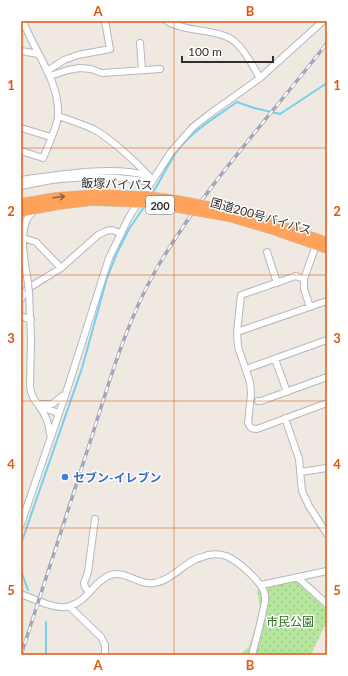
<svg xmlns="http://www.w3.org/2000/svg" width="348" height="676" font-family="Lato,'Noto Sans JP',sans-serif">
	<defs>
		<pattern id="grass-dots" width="8" height="8" patternUnits="userSpaceOnUse"><rect width="8" height="8" fill="#b6e59e"/><path d="M2 2h.1M6 6h.1" fill="none" stroke="#9dc588" stroke-width="1.8" stroke-linecap="round"/></pattern>
	</defs>
	<rect width="100%" height="100%" fill="#efe9e1"/>
	<path fill="url(#grass-dots)" d="M 295,580 L 327,610 L 327,621 L 311,655 L 239,655 L 249,647 L 256,625 L 260,607 L 257,590 Z"/>
	<g fill="none" stroke-linecap="round" stroke-linejoin="round">
		<path stroke="#75cff0" stroke-width="2" d="M 152,194 C 160,181 167,167 175,154 C 190,132 216,117 237,102 L 254,108 L 280,114 L 327,83
			M 21,544 L 82,368 L 107,278 L 117,253 L 129,229 L 144,207
			M 21,571 L 28,590
			M 46,655 L 46,622"/>
		<defs>
			<path id="minor" d="M 167,21 C 186,33 219,28 235,42 C 246,51 253,67 260,78
				M 140,43 L 142,69
				M 21,51 L 38,54
				M 47,71 L 64,60 L 78,55 L 110,49 L 105,21
				M 50,76 L 68,70 L 80,68 L 91,69 L 102,73 L 160,69
				M 58,116 C 70,120 82,124 93,129 C 109,137 135,161 148,175
				M 21,128 L 51,137
				M 21,151 L 43,158 C 47,149 58,124 58,115 C 60,82 34,51 23,21
				M 21,180 C 58,175 113,165 149,176
				M 21,186 C 34,184 47,180 61,179 C 91,176 121,177 151,182
				M 21,235 L 23,238 L 36,242 L 61,268
				M 316,245 L 304,279 L 296,276 L 241,295 L 237,332 L 238,347 L 250,382 L 251,394 L 248,423 C 250,428 252,429 257,429 L 327,403
				M 267,252 L 277,283
				M 304,279 L 304,289 L 310,307
				M 28,284 C 26,266 19,240 26,222 C 27,217 31,214 35,210
				M 29,292 L 31,339 L 30,387 C 33,406 43,408 59,413
				M 21,299 L 27,289 L 61,268 L 98,235 L 106,231 L 112,230 L 120,233
				M 21,316 L 31,320
				M 237,332 L 327,301
				M 275,359 L 287,392
				M 246,369 L 327,340
				M 258,401 L 261,401 L 327,377
				M 41,404 L 52,404 L 64,395
				M 39,406 C 46,415 49,423 50,434
				M 285,418 L 299,459 L 302,491 L 309,506 L 327,534
				M 300,472 L 327,468
				M 21,524 L 66,393 L 109,258 L 129,217 L 171,152 L 193,127 L 211,113 L 260,78 L 323,21
				M 297,577 L 327,604
				M 261,585 L 327,571
				M 89,592 L 85,587 L 84,583 L 88,572 L 95,519
				M 21,594 C 34,599 58,611 70,606 C 86,602 93,583 108,576 C 123,568 139,586 154,583 C 169,581 181,567 194,560 C 198,558 203,557 208,555 C 214,554 220,554 226,556 C 237,560 264,583 265,596 C 266,600 264,606 263,611 C 260,626 256,640 252,655
				M 70,607 L 101,637 L 105,645 L 105,655"/>
			<path id="highway" d="M 21,203 L 56,197 L 97,194
				M 228,210 L 265,220 L 327,242
				M 21,212 L 58,205 L 91,201
				M 229,217 L 273,230 L 327,249"/>
		</defs>
		<use href="#minor" stroke="#b4b7c1" stroke-width="8"/>
		<use href="#highway" stroke="#c9c9c9" stroke-width="10"/>
		<use href="#minor" stroke="#fff" stroke-width="6"/>
		<use href="#highway" stroke="#ffa35c" stroke-width="9"/>
		<defs>
			<path id="rail" d="M 21,655 C 45,582 69,509 92,436 C 110,379 127,320 157,268 C 204,187 270,117 327,43"/>
		</defs>
		<use href="#rail" stroke="#a3a6b8" stroke-width="3.5"/>
		<use href="#rail" stroke="#fff" stroke-width="2" stroke-dasharray="6" stroke-linecap="butt"/>
		<defs>
			<path id="minor-bridge" d="M 28,284 L 29,292"/>
			<path id="highway-bridge" d="M 97,194 L 147,196 L 177,200 L 228,210
				M 91,201 L 150,203 L 229,217"/>
		</defs>
		<use href="#minor-bridge" stroke="#b4b7c1" stroke-width="8" stroke-linecap="butt"/>
		<use href="#highway-bridge" stroke="#c9c9c9" stroke-width="10" stroke-linecap="butt"/>
		<use href="#minor-bridge" stroke="#fff" stroke-width="6"/>
		<use href="#highway-bridge" stroke="#ffa35c" stroke-width="9"/>
	</g>
	<defs><path id="oneway-shaft" d="M-6 0H5M1.5-3L5.5 0L1.5 3" fill="none" stroke-width="1.6" stroke-linecap="round" stroke-linejoin="round"/></defs>
	<use stroke="#8c6343" href="#oneway-shaft" transform="translate(59 197) rotate(-7)"/>
	<path fill="none" stroke="#df570e" stroke-width="1" stroke-opacity="0.55" d="M 174,21 L 174,655M 21,148 L 327,148M 21,275 L 327,275M 21,401 L 327,401M 21,528 L 327,528"/>
	<circle fill="#3f7fe0" stroke="#fff" stroke-width="1.5" cx="65" cy="477" r="4"/>
	<g text-anchor="middle" dominant-baseline="central" stroke-width="3" stroke-linejoin="round" paint-order="stroke">
		<rect fill="#fff" stroke="#6d6d6d" stroke-width="1" x="146" y="196" width="28" height="18" rx="3"/>
		<g font-size="11" font-weight="bold" fill="#2e2e2e">
			<text x="160" y="205">200</text>
		</g>
		<g font-size="12" fill="#2e2e2e" stroke="#fff">
			<text transform="translate(117 184) rotate(2)">飯塚バイパス</text>
			<text transform="translate(261 216) rotate(16)">国道200号バイパス</text>
		</g>
		<g font-size="12" font-weight="bold" fill="#366cbe" stroke="#fff" text-anchor="start">
			<text x="73" y="477">セブン-イレブン</text>
		</g>
		<g font-size="12" fill="#2c6e1b" stroke="#fff">
			<text x="290" y="621">市民公園</text>
		</g>
	</g>
	<rect width="348" height="676" fill="none" stroke="#ffffff" stroke-width="44"/>
	<path d="M182 56v6h91v-6" fill="none" stroke="#2e2e2e" stroke-width="2"/>
	<text x="188" y="56" font-size="12" fill="#2e2e2e" stroke="#ffffff" stroke-width="3" paint-order="stroke">100 m</text>
	<rect x="22" y="22" width="304" height="632" fill="none" stroke="#df570e" stroke-width="1.5"/>
	<g font-size="13" text-anchor="middle" font-weight="bold" fill="#df570e">
		<text x="98" y="16">A</text>
		<text x="250" y="16">B</text>
		<text x="11" y="90">1</text>
		<text x="337" y="90">1</text>
		<text x="11" y="216">2</text>
		<text x="337" y="216">2</text>
		<text x="11" y="343">3</text>
		<text x="337" y="343">3</text>
		<text x="11" y="469">4</text>
		<text x="337" y="469">4</text>
		<text x="11" y="595">5</text>
		<text x="337" y="595">5</text>
		<text x="98" y="670">A</text>
		<text x="250" y="670">B</text>
	</g>
</svg>
